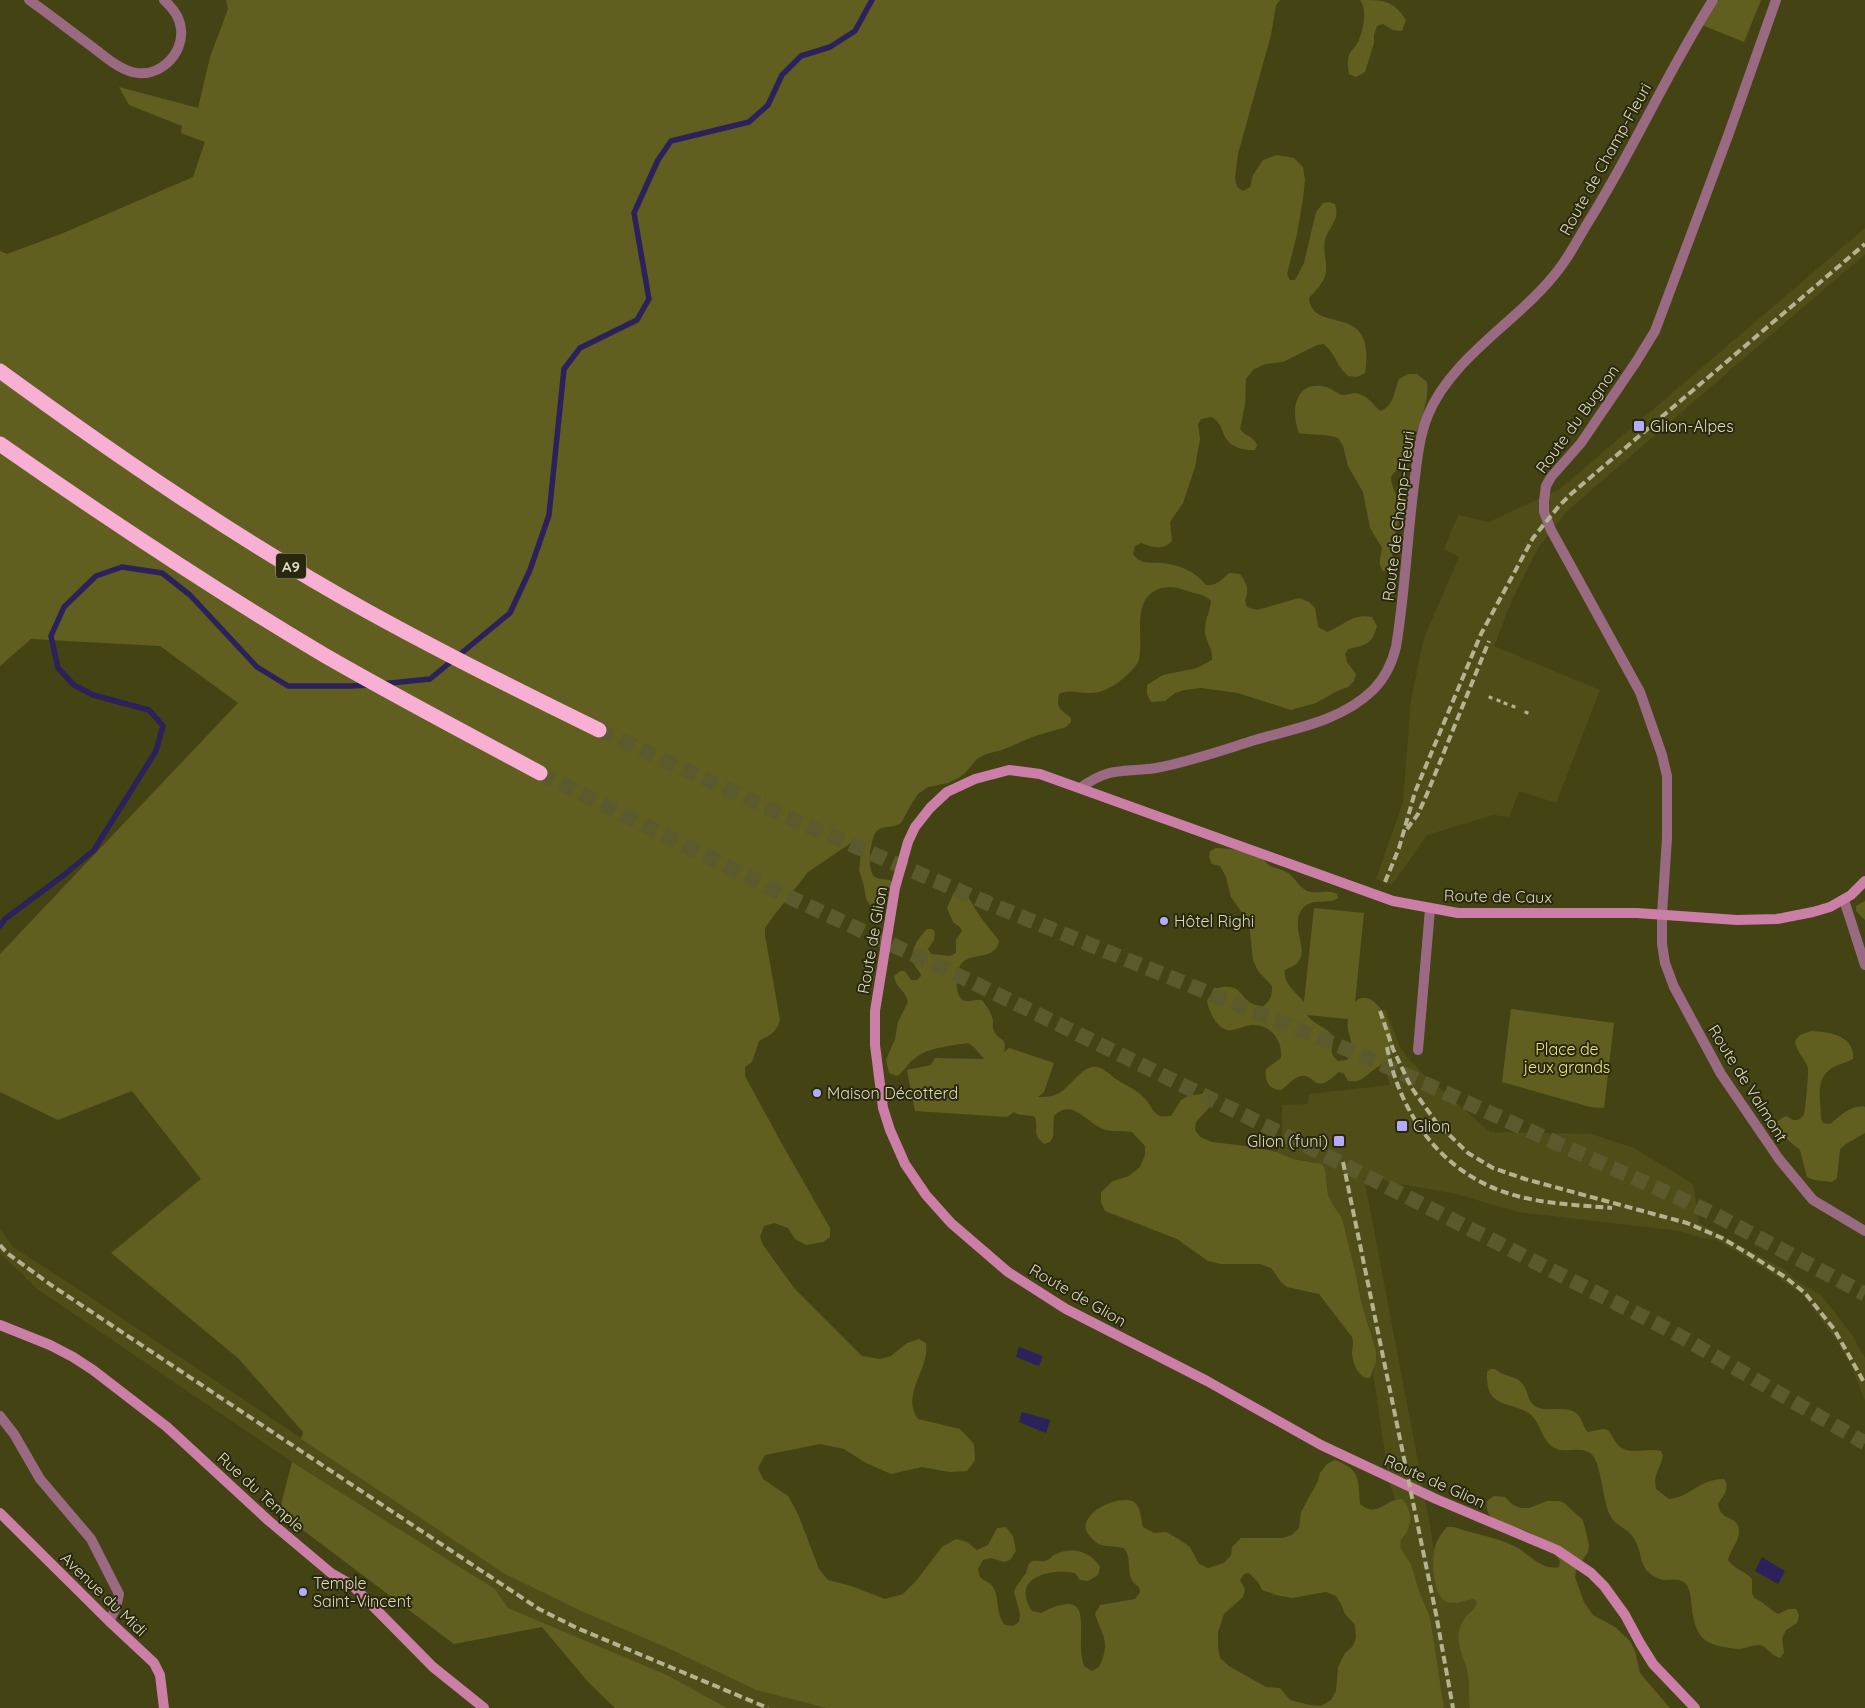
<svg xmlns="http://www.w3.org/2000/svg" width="1865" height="1708" font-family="Quicksand,sans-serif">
	<rect width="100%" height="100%" fill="#444314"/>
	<path fill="#504e18" d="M 1865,228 L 1865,254 L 1567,511 L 1538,548 L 1512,600 L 1494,646 L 1600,690 L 1556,803 L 1519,791 L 1509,817 L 1493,815 L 1427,835 L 1392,885 L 1376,879 L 1403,802 L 1411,700 L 1424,638 L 1459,557 L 1444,549 L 1458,515 L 1489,522 L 1560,489 Z
		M 1374,1010 L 1386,1010 L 1400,1047 L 1407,1057 L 1422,1073 L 1490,1132 L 1591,1134 L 1634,1148 L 1693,1184 L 1699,1223 L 1782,1268 L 1803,1285 L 1821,1295 L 1852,1335 L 1865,1358 L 1865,1401 L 1853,1370 L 1837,1341 L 1803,1295 L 1764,1268 L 1715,1239 L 1701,1238 L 1680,1231 L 1518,1212 L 1456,1194 L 1389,1182 L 1376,1176 L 1364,1178 L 1426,1504 L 1434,1549 L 1433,1566 L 1453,1603 L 1475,1599 L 1477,1603 L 1474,1610 L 1463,1620 L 1465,1665 L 1468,1677 L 1470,1708 L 1444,1708 L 1430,1617 L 1419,1591 L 1411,1564 L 1400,1547 L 1401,1540 L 1407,1532 L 1402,1499 L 1395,1499 L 1389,1480 L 1373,1372 L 1376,1362 L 1376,1351 L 1361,1301 L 1356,1275 L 1342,1218 L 1333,1205 L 1328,1195 L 1325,1169 L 1315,1162 L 1293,1159 L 1277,1152 L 1282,1135 L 1282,1105 L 1308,1104 L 1309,1094 L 1390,1085 L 1382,1062 Z
		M 0,1229 L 14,1248 L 72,1285 L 505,1574 L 581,1611 L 672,1650 L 756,1690 L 826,1708 L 727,1708 L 667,1675 L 508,1608 L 495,1589 L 292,1462 L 37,1289 L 0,1253 Z"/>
	<path fill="#615f20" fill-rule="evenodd" d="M 226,0 L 1280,0 L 1276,5 L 1271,35 L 1238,154 L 1235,178 L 1237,187 L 1243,191 L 1250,187 L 1253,175 L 1263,160 L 1277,155 L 1294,158 L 1303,167 L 1305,180 L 1303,199 L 1297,234 L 1287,274 L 1290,280 L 1295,280 L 1304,263 L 1316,212 L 1323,203 L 1329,202 L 1335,204 C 1340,220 1331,224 1326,237 C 1321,250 1329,263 1325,276 C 1322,285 1315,291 1309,298 C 1313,337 1377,298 1365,373 L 1357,377 L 1348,376 C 1336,365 1336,355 1324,344 L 1317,345 L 1283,362 L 1266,364 L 1254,369 L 1246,379 L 1245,404 L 1240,429 C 1245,437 1253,435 1257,445 L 1255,450 C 1247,451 1233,448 1228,441 C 1220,431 1225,427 1212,417 L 1201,419 L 1198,424 L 1200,439 L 1195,467 L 1183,503 L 1170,522 L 1172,541 C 1163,551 1152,547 1141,543 L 1135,546 L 1133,554 C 1141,565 1149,562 1161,563 C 1178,564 1196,572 1206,585 C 1217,586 1221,580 1229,573 L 1240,574 C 1246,582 1250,590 1245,600 L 1247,607 L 1257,610 L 1299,598 L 1309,602 L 1315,608 L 1318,627 L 1327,632 C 1345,625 1352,613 1372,617 L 1377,626 C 1372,645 1366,645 1348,649 L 1345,654 L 1347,662 L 1356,674 L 1354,681 L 1348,687 L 1337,691 L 1316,703 L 1291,710 L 1238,693 L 1201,688 L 1184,690 L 1175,693 L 1165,701 L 1151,702 L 1147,694 L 1147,685 L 1163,675 L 1197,668 L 1212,660 C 1213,649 1207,643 1205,633 C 1204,621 1210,613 1211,601 C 1204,593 1194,594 1184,590 C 1176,587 1170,586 1162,588 C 1128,597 1146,641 1138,662 C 1135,668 1125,677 1120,681 C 1111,688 1099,694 1088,693 C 1077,693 1069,689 1059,694 C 1056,710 1060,708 1071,718 L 1071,722 L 1066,727 L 1035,736 L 1002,750 L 986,754 L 977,759 L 965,773 L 960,777 L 948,783 L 928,787 L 918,794 L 912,803 L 901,823 C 893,829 883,824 876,832 C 870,840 866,871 875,877 C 879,880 886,879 890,880 L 892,883 L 891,887 L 879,893 L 874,903 L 870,905 L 866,899 L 864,886 L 859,870 L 862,844 L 859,841 L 854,841 L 808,872 L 772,918 L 765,928 L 765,935 L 780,1020 C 777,1032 770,1035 759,1041 L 752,1062 L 745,1067 L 745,1076 L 782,1144 L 830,1228 L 830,1237 L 823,1242 L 806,1245 L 795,1239 L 788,1228 L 774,1223 L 764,1226 L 760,1237 L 763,1245 L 795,1289 L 862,1356 L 880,1359 L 891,1356 L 907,1343 L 919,1339 L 926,1343 C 930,1370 900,1394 918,1419 L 960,1429 L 974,1444 L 975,1460 L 967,1471 L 950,1472 L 922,1467 L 891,1474 L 866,1463 L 844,1449 L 820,1444 L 765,1455 L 758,1468 L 763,1479 L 788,1496 L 798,1514 L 819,1569 L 828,1580 L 851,1586 L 885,1599 L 903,1594 L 916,1581 L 942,1547 L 956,1539 L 967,1542 L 977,1550 L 988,1545 L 997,1528 L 1006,1527 L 1013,1536 L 1016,1551 L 1010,1560 L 1004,1562 L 991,1558 L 983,1560 L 978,1569 L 980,1577 C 984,1581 990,1582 993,1587 C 1000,1598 995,1613 1005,1625 L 1013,1626 L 1019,1622 L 1020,1614 L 1014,1592 L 1016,1587 L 1026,1573 L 1029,1564 L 1032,1561 C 1037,1560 1040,1562 1044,1561 C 1049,1561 1051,1557 1054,1555 C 1071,1546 1091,1551 1100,1567 L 1098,1575 L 1088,1581 L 1080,1580 L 1075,1573 C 1049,1568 1010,1578 1032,1611 L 1041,1613 C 1100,1583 1073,1636 1084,1666 L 1092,1671 L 1099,1667 C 1111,1641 1103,1638 1095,1614 L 1100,1605 L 1135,1599 L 1140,1592 L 1139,1587 C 1123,1578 1134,1561 1124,1548 C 1117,1546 1107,1547 1101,1545 C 1096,1543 1092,1539 1089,1535 C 1073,1516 1118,1493 1134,1502 C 1141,1507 1141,1520 1143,1527 L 1154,1533 L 1166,1532 L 1180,1540 L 1190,1547 L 1199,1564 L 1208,1568 L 1224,1563 L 1231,1555 L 1232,1547 L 1241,1538 L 1282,1538 L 1292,1535 L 1299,1528 L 1301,1512 L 1318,1481 L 1320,1473 L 1327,1464 L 1335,1460 C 1361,1470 1358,1479 1360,1504 C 1378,1519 1386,1498 1402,1499 L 1407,1505 L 1411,1518 L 1407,1532 L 1401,1540 L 1400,1547 L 1411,1564 L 1419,1591 L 1430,1617 L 1444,1708 L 826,1708 L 756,1690 L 672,1650 L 581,1611 L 505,1574 L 301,1439 L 303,1432 L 239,1359 L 111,1253 L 201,1179 L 132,1091 L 58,1120 L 0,1092 L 0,954 L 238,703 L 160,646 L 31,639 L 0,666 L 0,251 L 7,254 L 61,234 L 193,177 L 205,142 L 181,133 L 182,126 L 129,105 L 119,87 L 198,108 L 210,57 L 228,9 ZM 1249,1573 L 1258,1582 L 1262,1590 L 1276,1595 L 1292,1598 L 1326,1592 L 1336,1596 L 1341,1604 L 1345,1614 L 1355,1625 L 1356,1638 L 1353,1646 L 1345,1653 L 1338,1667 L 1336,1691 L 1331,1700 L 1321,1706 L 1310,1705 L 1290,1700 L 1280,1688 L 1266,1687 L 1229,1666 L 1220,1658 L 1218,1647 L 1218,1632 L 1224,1614 L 1243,1597 L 1245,1589 L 1240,1580 L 1244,1574 Z
		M 1360,0 C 1384,0 1393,0 1406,20 L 1402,31 L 1393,30 L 1383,24 L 1377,26 L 1374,35 L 1374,43 L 1365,72 L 1356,77 L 1349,74 C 1348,67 1347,62 1349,55 C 1351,50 1356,46 1358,42 C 1363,31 1368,10 1360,0 Z
		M 1719,0 L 1761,0 L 1744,42 L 1702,25 Z
		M 1408,374 L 1417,374 L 1427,382 C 1431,407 1407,458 1391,477 C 1391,489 1400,498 1400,511 C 1400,522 1394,534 1392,545 C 1391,554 1395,563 1390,571 L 1383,571 C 1377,563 1381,557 1382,548 L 1370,528 L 1363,492 L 1348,466 L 1343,446 L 1338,438 C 1324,433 1314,436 1299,433 C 1290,411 1295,379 1326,387 C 1333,388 1337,395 1344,395 C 1347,395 1352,393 1355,393 C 1366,394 1373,404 1380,411 C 1394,407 1394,391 1399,379 Z
		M 1216,848 C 1230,849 1250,849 1261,858 C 1265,860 1267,864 1270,866 C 1276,869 1282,869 1288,873 C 1294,877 1298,885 1304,889 C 1314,897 1327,888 1337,894 L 1338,898 C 1328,905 1315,898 1305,906 C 1287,923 1310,949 1298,962 C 1296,965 1289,968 1285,970 C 1282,983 1296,992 1304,1002 L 1314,908 L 1364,913 L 1355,1002 C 1376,982 1401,1039 1390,1056 C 1386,1062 1378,1067 1372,1071 C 1364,1078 1359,1083 1348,1081 L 1344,1074 L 1339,1072 C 1312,1097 1317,1074 1301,1076 C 1292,1078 1288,1086 1281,1090 C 1269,1090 1264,1080 1266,1069 L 1281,1058 C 1283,1041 1271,1024 1252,1025 C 1246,1025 1239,1029 1233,1030 C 1218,1033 1209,1012 1207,1001 L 1214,989 C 1247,980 1235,1002 1262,1007 C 1271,1001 1272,996 1272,986 L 1258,971 L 1253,960 L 1249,923 L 1231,897 L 1226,877 L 1220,866 L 1212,864 L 1209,857 L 1210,851 ZM 1307,1015 L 1348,1019 C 1345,1037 1358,1040 1347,1060 L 1338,1061 C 1327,1052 1334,1048 1333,1036 C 1325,1026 1314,1025 1307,1015 Z
		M 961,890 L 965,892 L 979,915 L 999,941 C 996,959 976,953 964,961 C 956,965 953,995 963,1000 C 967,1003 976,999 982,1000 C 986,1005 992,1014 993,1021 C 993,1025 992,1029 995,1033 C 1001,1042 1007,1037 1004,1052 L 1009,1048 L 1054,1063 L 1044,1092 L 1038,1097 C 1044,1097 1051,1097 1057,1094 C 1070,1089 1082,1064 1097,1067 C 1104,1068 1110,1075 1116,1079 C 1129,1088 1136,1088 1147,1101 C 1151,1106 1153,1113 1160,1116 C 1163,1117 1168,1116 1171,1116 L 1181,1100 L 1188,1096 L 1214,1092 L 1217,1094 L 1218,1098 L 1196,1122 L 1195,1130 L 1200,1137 L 1212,1142 L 1254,1147 L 1277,1152 L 1293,1159 L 1322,1164 L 1325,1169 L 1328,1195 L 1333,1205 L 1342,1218 L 1356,1275 L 1361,1301 L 1376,1351 L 1376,1362 L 1370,1378 C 1359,1379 1353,1364 1352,1354 C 1352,1348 1354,1343 1352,1337 L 1319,1294 L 1287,1287 L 1281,1282 L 1271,1268 L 1260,1264 L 1221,1264 L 1208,1261 L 1177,1239 L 1105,1211 L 1101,1202 L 1101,1192 L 1113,1181 L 1129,1176 L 1140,1167 L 1145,1155 L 1145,1146 L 1132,1132 C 1122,1130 1111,1133 1101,1128 C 1085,1121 1072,1098 1054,1116 L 1053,1137 L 1050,1142 L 1044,1144 C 1031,1133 1039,1130 1035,1117 C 1028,1114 1020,1117 1014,1112 L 1007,1117 L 915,1111 L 907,1070 L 931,1065 L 935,1058 L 984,1059 L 974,1047 L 968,1043 C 950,1046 928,1047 914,1059 C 907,1064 904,1072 897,1076 L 889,1073 L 886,1060 L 895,1039 L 898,1022 L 908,1002 C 905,989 896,989 894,976 L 900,971 L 905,971 L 911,980 L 917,980 L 921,976 C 920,971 917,970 915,966 C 907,953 918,938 927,929 L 932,929 L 935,932 L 934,940 L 928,949 L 931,954 L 950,956 L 956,953 L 956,940 L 962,931 L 961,928 L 953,922 L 947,908 L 954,892 Z
		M 1865,901 L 1865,920 L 1856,911 L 1856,906 Z
		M 1511,1009 L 1614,1023 L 1604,1108 L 1590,1107 L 1502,1082 Z
		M 1811,1031 C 1829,1032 1855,1035 1853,1059 C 1846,1063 1838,1064 1832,1068 C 1814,1079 1821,1101 1821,1119 L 1823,1123 L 1830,1124 C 1839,1117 1852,1104 1865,1107 L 1865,1133 L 1846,1144 L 1840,1149 L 1837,1178 L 1832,1182 L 1814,1180 L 1807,1177 L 1800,1150 L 1779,1133 L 1776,1122 L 1786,1116 L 1793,1120 L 1798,1120 C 1800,1119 1803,1116 1804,1114 C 1805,1112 1809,1071 1808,1068 C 1804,1057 1797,1053 1795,1041 L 1800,1035 Z
		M 1490,1369 L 1495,1369 C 1503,1377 1515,1375 1522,1383 C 1528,1389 1527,1401 1535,1406 C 1545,1413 1565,1405 1576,1413 C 1583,1418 1582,1426 1588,1432 L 1603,1429 L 1608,1430 C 1612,1435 1614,1440 1617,1444 C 1629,1457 1646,1447 1661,1451 L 1663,1456 C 1660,1470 1653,1473 1656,1489 L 1669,1499 C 1691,1497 1699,1479 1724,1479 C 1731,1488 1723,1496 1718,1504 C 1721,1523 1737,1514 1739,1530 C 1740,1541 1730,1550 1728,1560 C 1736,1571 1744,1570 1752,1579 L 1752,1593 L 1754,1598 C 1764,1602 1769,1609 1778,1614 L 1789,1609 L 1796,1609 L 1799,1615 L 1797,1623 L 1786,1630 L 1782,1638 L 1784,1653 L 1780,1658 C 1769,1655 1767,1645 1758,1645 C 1752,1645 1746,1648 1740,1649 C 1735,1649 1730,1648 1725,1647 C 1704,1644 1697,1636 1693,1616 C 1691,1607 1692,1590 1685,1583 C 1678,1577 1667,1582 1660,1579 C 1636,1570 1645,1554 1633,1537 C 1627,1528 1616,1526 1611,1517 C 1602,1503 1602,1460 1590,1453 C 1581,1446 1567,1453 1557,1449 C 1543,1444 1542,1427 1533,1417 C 1523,1405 1504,1408 1493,1397 C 1487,1391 1487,1381 1487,1372 Z
		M 292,1462 L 495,1589 L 508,1608 L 667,1675 L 727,1708 L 615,1708 L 589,1683 L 542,1627 L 454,1644 L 279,1512 Z
		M 1494,1496 L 1505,1497 L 1513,1505 L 1521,1508 L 1529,1508 L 1547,1501 L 1559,1501 L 1564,1503 L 1583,1520 L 1589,1545 L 1588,1552 L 1576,1570 L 1575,1577 L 1584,1602 L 1593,1615 L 1615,1627 L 1630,1641 L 1635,1651 L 1640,1673 L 1670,1708 L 1470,1708 C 1468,1698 1470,1687 1468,1677 C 1466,1657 1451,1641 1463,1621 C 1467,1614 1474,1611 1477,1603 L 1474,1599 C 1466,1600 1455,1605 1447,1602 C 1433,1598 1431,1559 1435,1547 C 1437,1539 1442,1533 1447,1527 L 1454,1527 C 1474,1534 1496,1537 1514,1546 C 1529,1553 1541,1571 1559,1567 L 1560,1561 C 1555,1552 1540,1539 1531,1533 C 1516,1524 1483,1527 1487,1501 Z"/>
	<path fill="#2c215a" d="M 1019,1347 L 1043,1356 L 1039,1366 L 1016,1357 Z
		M 1022,1412 L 1050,1420 L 1046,1433 L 1019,1422 Z
		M 1762,1557 L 1785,1571 L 1778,1584 L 1755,1571 Z"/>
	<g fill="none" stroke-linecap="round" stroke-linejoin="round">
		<path stroke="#2c215a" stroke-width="5.5" d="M 381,684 L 430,679 L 510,613 L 530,570 L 549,515 L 564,369 L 580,348 L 637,320 L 649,299 L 634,213 L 658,160 L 671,141 L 749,122 L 768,105 L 782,75 L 801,56 L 830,47 L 855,31 L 872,0
			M 0,926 L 5,919 L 64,875 L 94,850 L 156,751 L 163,726 L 149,710 L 93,695 L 74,685 L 58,668 L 51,636 L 64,607 L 96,576 L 122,567 L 162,573 L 190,595 L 257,667 L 288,686 L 352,686 L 370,685"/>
		<path stroke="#5b5a2d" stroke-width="15" stroke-dasharray="15 8" stroke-linecap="butt" d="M 599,730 L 803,824 L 990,904 L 1366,1057 L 1712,1213 L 1865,1294
			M 540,773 L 787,896 L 966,979 L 1315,1150 L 1671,1331 L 1865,1443"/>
		<path stroke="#9a6982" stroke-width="10" d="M 29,0 C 49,14 68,29 87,43 C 101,53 115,67 132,72 C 158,79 184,55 181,29 C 180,17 173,8 164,0
			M 1776,0 L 1729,133 L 1655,331 L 1636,362 L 1581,443 L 1551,477 L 1546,486 L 1544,501 L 1544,512 L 1551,530 L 1640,692 L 1662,755 L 1667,776 L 1667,838 L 1662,914 L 1662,944 L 1665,963 L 1674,987 L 1721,1074 L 1779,1159 L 1813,1200 L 1865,1231
			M 1080,788 C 1111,766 1122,773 1156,768 C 1189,762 1223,750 1255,740 C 1296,728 1341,721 1373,690 C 1385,678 1392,663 1396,647 C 1405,593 1407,539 1414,485 C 1417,461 1419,437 1428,415 C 1452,356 1522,319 1559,269 C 1570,255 1578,239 1587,224 C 1633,151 1667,72 1713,0
			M 1844,900 L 1865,965
			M 1418,1050 L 1430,909
			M 0,1416 L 14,1434 L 40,1479 L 91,1539 L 119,1594 L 116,1608 L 109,1621"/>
		<path stroke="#cb7ea6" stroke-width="10" d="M 0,1325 L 50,1345 L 73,1357 L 93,1370 L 167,1427 L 269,1521 L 331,1573 L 352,1585 L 433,1667 L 484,1708
			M 0,1513 L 109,1621 L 154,1663 L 160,1675 L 164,1708
			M 1695,1708 L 1653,1664 L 1640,1643 L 1625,1615 L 1604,1586 L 1591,1573 L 1557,1550 L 1436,1499 L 1321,1445 L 1207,1381 L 1066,1309 L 1008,1272 L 951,1223 L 926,1195 L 905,1164 L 890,1130 L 883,1108 L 875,1045 L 875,1011 L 895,888 L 908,842 L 915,827 L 930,808 L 947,792 L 975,779 L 1009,770 L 1040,774 L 1393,901 L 1458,913 L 1637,913 L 1737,920 L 1777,919 L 1813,912 L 1830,907 L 1851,895 L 1865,881"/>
		<path stroke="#f7afd3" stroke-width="15" d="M 0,371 C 118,457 239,540 367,611 C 443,653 521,692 599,730
			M 0,444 C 106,518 213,589 324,655 C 395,696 468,734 540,773"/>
		<path stroke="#b3b38f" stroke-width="4" stroke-dasharray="8 4" stroke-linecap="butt" d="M 1490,699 L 1491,696
			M 1498,702 L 1499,699
			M 1505,705 L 1506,702
			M 1513,708 L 1514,705
			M 1526,714 L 1527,711
			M 1407,829 L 1418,814 L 1427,794 L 1489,641
			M 1385,882 L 1399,848 L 1415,792 L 1481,634 L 1533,538 L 1559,506 L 1571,494 L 1865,244
			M 1380,1011 L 1393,1049 L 1411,1087 L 1436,1122 L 1468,1153 L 1493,1168 L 1525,1179 L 1687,1223 L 1722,1238 L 1752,1256 L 1785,1277 L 1805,1293 L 1834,1329 L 1865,1384
			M 1387,1047 C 1400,1115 1442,1173 1510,1194 C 1543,1204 1578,1205 1612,1208
			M 1343,1162 L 1436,1614 L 1453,1708
			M 0,1245 L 7,1253 L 51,1285 L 539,1609 L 577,1628 L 768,1708"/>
	</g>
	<g fill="#b3acf9" stroke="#29280f" stroke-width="2">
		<rect x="1633" y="420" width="12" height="12" rx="2.5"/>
		<circle cx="1164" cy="921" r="5"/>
		<circle cx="817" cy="1093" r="5"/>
		<rect x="1396" y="1120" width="12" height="12" rx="2.5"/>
		<rect x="1333" y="1135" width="12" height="12" rx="2.5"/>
		<circle cx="303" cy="1592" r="5"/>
	</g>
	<g text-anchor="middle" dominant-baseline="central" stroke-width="4" stroke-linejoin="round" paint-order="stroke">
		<rect fill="#29280f" stroke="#a6a688" stroke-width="1" x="276" y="553.5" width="30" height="25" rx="4"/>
		<g font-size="15" font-weight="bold" fill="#dbdcbc">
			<text x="291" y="566">A9</text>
		</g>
		<g font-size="16" fill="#dbdcbc" stroke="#29280f">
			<text transform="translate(1605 159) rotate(-61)">Route de Champ-Fleuri</text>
			<text transform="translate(1577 419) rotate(-54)">Route du Bugnon</text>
			<text transform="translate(1398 516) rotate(-83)">Route de Champ-Fleuri</text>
			<text transform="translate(1498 896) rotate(1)">Route de Caux</text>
			<text transform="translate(872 940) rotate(-80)">Route de Glion</text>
			<text transform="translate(1748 1083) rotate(58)">Route de Valmont</text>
			<text transform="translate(1078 1295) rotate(30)">Route de Glion</text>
			<text transform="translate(1435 1481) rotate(24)">Route de Glion</text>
			<text transform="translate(261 1492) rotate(42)">Rue du Temple</text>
			<text transform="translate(104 1594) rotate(44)">Avenue du Midi</text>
		</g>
		<g font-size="16" fill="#dbdcbc" stroke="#29280f" text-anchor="start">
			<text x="1650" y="426">Glion-Alpes</text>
			<text x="1174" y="921">Hôtel Righi</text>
			<text x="827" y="1093">Maison Décotterd</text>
			<text x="1413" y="1126">Glion</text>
			<text x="1328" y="1141" text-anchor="end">Glion (funi)</text>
			<text x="313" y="1583">Temple<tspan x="313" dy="18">Saint-Vincent</tspan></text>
		</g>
		<g font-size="16" fill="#e9e77e" stroke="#29280f">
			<text x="1567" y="1049">Place de<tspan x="1567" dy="18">jeux grands</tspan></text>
		</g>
	</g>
</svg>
